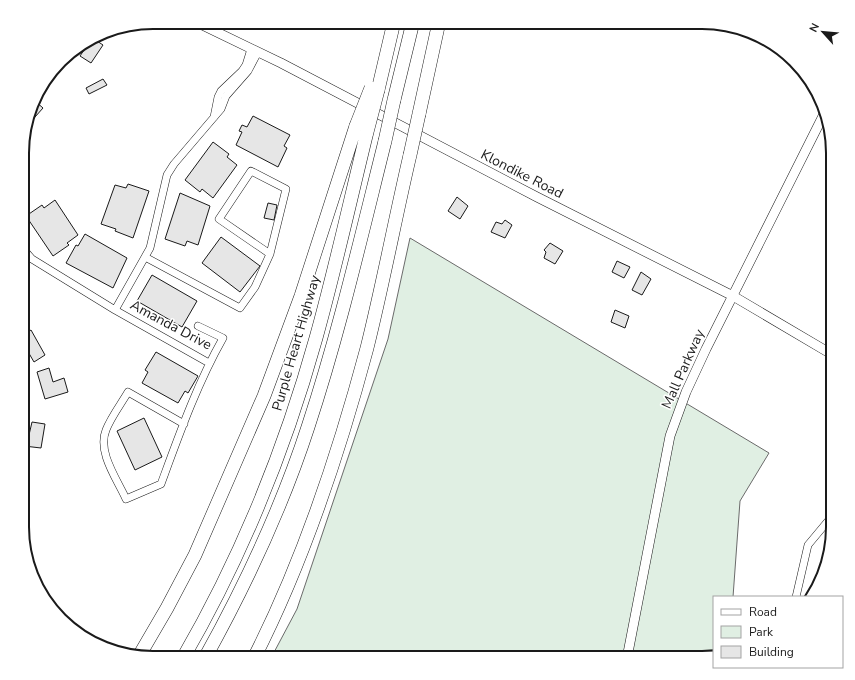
<svg xmlns="http://www.w3.org/2000/svg" width="855" height="680" font-family="'Nunito Sans',sans-serif">
	<rect width="100%" height="100%" fill="#fff"/>
	<path fill="#e0efe3" stroke="#6a6a6a" d="M 410,238 L 769,453 L 740,501 L 733,597 L 714,597 L 714,656 L 702,658 L 271,658 L 297,609 L 388,339 Z"/>
	<path fill="#e6e6e6" stroke="#1a1a1a" d="M 94,39 L 103,45 L 91,63 L 80,56 L 90,41 Z
		M 103,79 L 107,85 L 89,94 L 86,88 Z
		M 35,101 L 43,108 L 27,126 Z
		M 253,116 L 290,135 L 284,146 L 287,148 L 278,167 L 236,145 L 242,132 L 239,131 L 242,125 L 247,127 Z
		M 213,142 L 229,154 L 227,157 L 237,165 L 213,198 L 202,189 L 200,192 L 185,180 Z
		M 128,184 L 149,191 L 133,238 L 115,231 L 116,229 L 101,224 L 115,185 L 126,188 Z
		M 180,193 L 210,206 L 198,245 L 187,241 L 185,246 L 165,239 Z
		M 457,197 L 468,206 L 460,219 L 448,211 Z
		M 55,200 L 78,235 L 67,243 L 69,245 L 53,256 L 26,216 L 42,205 L 44,208 Z
		M 268,203 L 277,205 L 274,220 L 264,218 Z
		M 505,220 L 512,225 L 505,238 L 491,232 L 496,222 L 502,224 Z
		M 85,234 L 127,258 L 113,288 L 66,263 L 76,245 L 78,246 Z
		M 221,237 L 260,266 L 240,292 L 202,263 Z
		M 550,243 L 563,251 L 555,264 L 544,258 L 546,252 L 544,250 Z
		M 617,261 L 630,267 L 624,278 L 612,272 Z
		M 641,272 L 651,279 L 642,295 L 632,290 Z
		M 152,275 L 197,301 L 182,327 L 137,301 Z
		M 615,310 L 629,316 L 625,328 L 611,322 Z
		M 31,330 L 45,355 L 34,362 L 23,343 L 23,335 Z
		M 156,352 L 198,376 L 188,393 L 185,391 L 178,403 L 142,383 L 148,372 L 145,370 Z
		M 49,368 L 53,382 L 64,378 L 68,392 L 45,399 L 37,372 Z
		M 144,418 L 162,457 L 135,470 L 117,431 Z
		M 32,422 L 45,424 L 41,448 L 24,446 L 26,434 L 29,435 Z"/>
	<g fill="none" stroke-linecap="round" stroke-linejoin="round">
		<defs>
			<path id="minor" d="M 214,117 L 218,97 L 221,91 L 242,71 L 246,65 L 251,49
				M 23,244 L 25,251 L 32,259 L 115,310 L 150,248 L 167,175 L 174,164 L 221,109 L 226,96 L 248,71 L 258,52
				M 145,257 L 240,308 L 255,287 L 270,254 L 286,189 L 251,171 L 219,219 L 270,254
				M 115,310 L 209,363
				M 184,424 L 128,392 C 121,404 111,417 106,430 C 97,452 117,479 126,499 L 161,484 C 179,435 197,384 223,338 L 198,326
				M 796,597 L 808,545 L 833,515"/>
			<path id="tertiary" d="M 196,22 L 281,63 L 537,197 L 733,296 L 833,355
				M 627,658 L 670,436 L 686,392 L 706,349 L 825,112"/>
			<path id="motorway" d="M 378,90 L 394,22
				M 394,100 L 413,22
				M 419,114 L 439,22
				M 139,656 L 167,608 L 195,555 L 264,396 L 301,296 L 356,126
				M 183,658 C 241,558 285,449 316,338 C 335,270 350,201 367,132
				M 205,658 C 246,584 282,507 308,427 C 339,333 361,237 385,141
				M 254,658 C 304,560 339,453 367,348 C 383,284 395,219 410,155"/>
		</defs>
		<use href="#minor" stroke="#1a1a1a" stroke-width="8"/>
		<use href="#tertiary" stroke="#1a1a1a" stroke-width="10"/>
		<use href="#motorway" stroke="#1a1a1a" stroke-width="14"/>
		<use href="#minor" stroke="#fff" stroke-width="7"/>
		<use href="#tertiary" stroke="#fff" stroke-width="9"/>
		<use href="#motorway" stroke="#fff" stroke-width="13"/>
		<defs>
			<path id="motorway-bridge" d="M 356,126 L 371,88
				M 367,132 L 378,90
				M 385,141 L 394,100
				M 410,155 L 419,114"/>
		</defs>
		<use href="#motorway-bridge" stroke="#1a1a1a" stroke-width="14" stroke-linecap="butt"/>
		<use href="#motorway-bridge" stroke="#fff" stroke-width="13"/>
	</g>
	<g text-anchor="middle" dominant-baseline="central" stroke-width="3" stroke-linejoin="round" paint-order="stroke">
		<g font-size="14" fill="#1a1a1a" stroke="#fff">
			<text transform="translate(522 174) rotate(27)">Klondike Road</text>
			<text transform="translate(171 325) rotate(28)">Amanda Drive</text>
			<text transform="translate(296 343) rotate(-74)">Purple Heart Highway</text>
			<text transform="translate(683 369) rotate(-66)">Mall Parkway</text>
		</g>
	</g>
	<path d="M0 0H855V680H0ZM153 29H702A124 124 0 0 1 826 153V527A124 124 0 0 1 702 651H153A124 124 0 0 1 29 527V153A124 124 0 0 1 153 29Z" fill="#fff" fill-rule="evenodd"/>
	<path fill="none" stroke="#1a1a1a" stroke-width="2" d="M153 29H702A124 124 0 0 1 826 153V527A124 124 0 0 1 702 651H153A124 124 0 0 1 29 527V153A124 124 0 0 1 153 29Z"/>
	<rect x="713" y="596" width="130" height="72" fill="#ffffff" stroke="#a3a3a3"/>
	<rect x="721" y="609" width="20" height="6" fill="#ffffff" stroke="#a3a3a3"/>
	<text x="749" y="616" font-size="12" fill="#1a1a1a">Road</text>
	<rect x="721" y="626" width="20" height="12" fill="#e0efe3" stroke="#a3a3a3"/>
	<text x="749" y="636" font-size="12" fill="#1a1a1a">Park</text>
	<rect x="721" y="646" width="20" height="12" fill="#e6e6e6" stroke="#a3a3a3"/>
	<text x="749" y="656" font-size="12" fill="#1a1a1a">Building</text>
	<g transform="translate(823 32) rotate(297)" stroke="#ffffff" stroke-width="3" paint-order="stroke">
	<path d="M0-3L7 15L0 10L-7 15Z" fill="#1a1a1a"/>
	<text y="-6" font-size="11" font-weight="bold" text-anchor="middle" fill="#1a1a1a">N</text>
	</g>
</svg>
